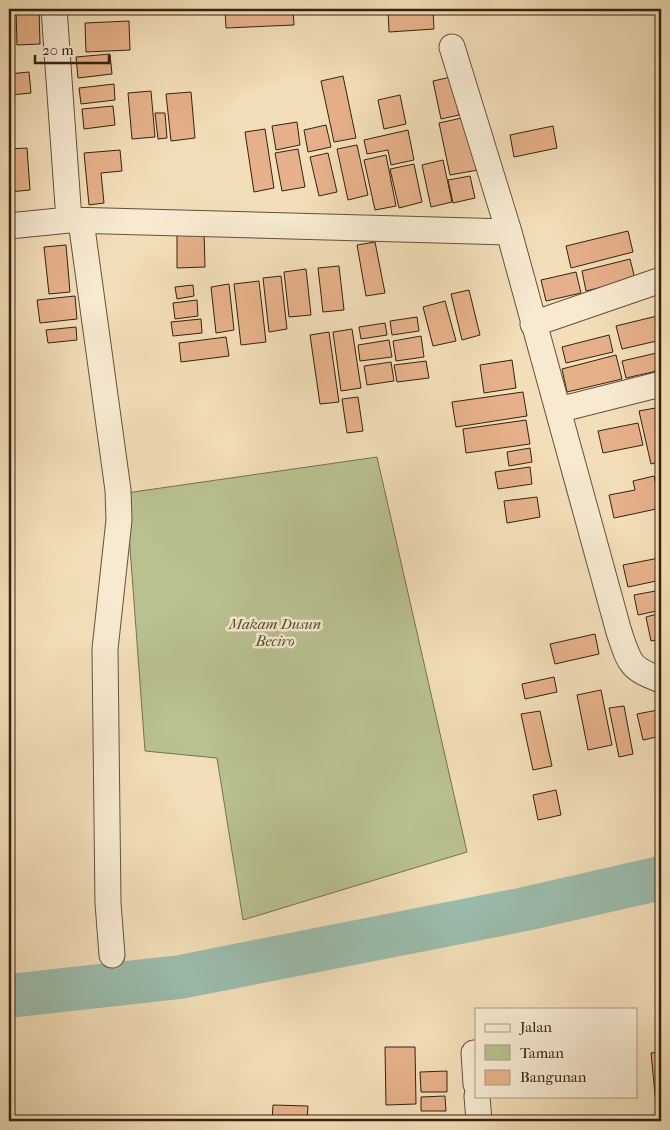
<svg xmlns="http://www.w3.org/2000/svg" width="670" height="1130" font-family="'IM FELL French Canon',serif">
	<rect width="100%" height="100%" fill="#f2deb8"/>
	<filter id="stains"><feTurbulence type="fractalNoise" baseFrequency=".004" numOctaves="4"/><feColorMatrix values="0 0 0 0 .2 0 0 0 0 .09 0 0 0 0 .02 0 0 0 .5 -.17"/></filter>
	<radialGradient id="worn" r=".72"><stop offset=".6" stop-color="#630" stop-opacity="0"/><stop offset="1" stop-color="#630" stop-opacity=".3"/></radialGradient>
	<path fill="#b9c190" stroke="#767250" d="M 377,457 L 467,852 L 243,920 L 217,758 L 145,751 L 126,493 Z"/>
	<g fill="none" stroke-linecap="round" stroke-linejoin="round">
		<path stroke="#9bbcac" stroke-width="44" d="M 9,996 L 180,977 L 525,909 L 661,878"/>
	</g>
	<path fill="#e6b18a" stroke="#34230f" d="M 9,9 L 10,9 L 11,48 L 9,48 Z
		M 16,9 L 39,9 L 40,44 L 17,45 Z
		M 225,9 L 293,9 L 294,25 L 226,28 Z
		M 388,9 L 433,9 L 434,29 L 389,32 Z
		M 129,21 L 130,50 L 86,52 L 85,23 Z
		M 110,54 L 112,74 L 78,78 L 76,57 Z
		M 29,72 L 31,93 L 11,95 L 13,113 L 9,113 L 9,74 Z
		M 343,76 L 356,138 L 334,142 L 321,81 Z
		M 451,77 L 459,115 L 441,119 L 433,81 Z
		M 114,84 L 115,100 L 81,104 L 79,88 Z
		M 151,91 L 155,137 L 132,139 L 128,93 Z
		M 191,92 L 195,138 L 171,141 L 166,94 Z
		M 400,95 L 406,124 L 384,129 L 378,100 Z
		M 113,106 L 115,125 L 84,129 L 82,109 Z
		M 155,113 L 165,113 L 167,138 L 158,139 Z
		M 466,117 L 478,170 L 450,175 L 439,123 Z
		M 297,122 L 300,145 L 276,150 L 272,126 Z
		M 326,125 L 331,147 L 308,152 L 304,130 Z
		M 553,126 L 557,148 L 514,157 L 510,135 Z
		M 265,129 L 274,188 L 254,192 L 245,132 Z
		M 408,130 L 414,160 L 391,165 L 388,150 L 367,154 L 364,140 Z
		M 357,145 L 368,195 L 348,200 L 337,149 Z
		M 27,148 L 30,190 L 9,192 L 9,149 Z
		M 298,149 L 305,187 L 282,191 L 275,153 Z
		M 120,150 L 122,171 L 101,173 L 104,203 L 89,205 L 84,153 Z
		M 328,153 L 337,192 L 319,196 L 310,157 Z
		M 386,155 L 396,206 L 375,210 L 364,160 Z
		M 443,160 L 452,202 L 431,207 L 422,165 Z
		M 414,164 L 422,202 L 399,208 L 390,169 Z
		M 470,176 L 475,198 L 453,203 L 448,180 Z
		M 204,230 L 205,267 L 177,268 L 177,231 Z
		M 628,231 L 633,252 L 571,268 L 566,246 Z
		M 375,242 L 385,293 L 366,296 L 357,245 Z
		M 66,245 L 70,292 L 49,294 L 44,247 Z
		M 630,259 L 635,279 L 586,291 L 582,271 Z
		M 339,266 L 344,310 L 323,312 L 318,268 Z
		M 306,269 L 311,315 L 289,317 L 284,272 Z
		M 576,272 L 581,293 L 546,301 L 541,280 Z
		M 281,276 L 287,329 L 269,332 L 263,278 Z
		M 259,281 L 266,342 L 241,345 L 234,284 Z
		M 229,284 L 234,330 L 216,333 L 211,287 Z
		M 193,285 L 194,296 L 177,299 L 175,287 Z
		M 469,290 L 480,335 L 462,340 L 451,294 Z
		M 75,296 L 77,319 L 40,323 L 37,300 Z
		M 197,300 L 198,316 L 175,319 L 173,303 Z
		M 445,301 L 456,341 L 433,346 L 423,307 Z
		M 661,315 L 661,340 L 622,349 L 616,326 Z
		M 417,317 L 419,331 L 392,335 L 390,321 Z
		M 201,319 L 202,333 L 173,336 L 171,322 Z
		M 385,323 L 387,335 L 361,339 L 359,327 Z
		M 76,327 L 77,340 L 48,343 L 46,330 Z
		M 352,329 L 361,388 L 341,391 L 333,332 Z
		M 329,332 L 339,402 L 320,404 L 310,335 Z
		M 609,335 L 613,352 L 566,363 L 562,347 Z
		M 421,336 L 424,357 L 396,361 L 393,341 Z
		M 226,337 L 229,356 L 181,362 L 179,343 Z
		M 389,340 L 392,357 L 360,361 L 358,345 Z
		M 661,352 L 661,370 L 626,378 L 622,361 Z
		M 616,355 L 622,379 L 567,392 L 562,369 Z
		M 512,360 L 516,388 L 484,393 L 480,365 Z
		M 426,361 L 429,378 L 397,382 L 394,365 Z
		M 391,362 L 394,381 L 367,385 L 364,366 Z
		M 523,392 L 527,416 L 456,427 L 452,402 Z
		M 358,397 L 363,431 L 347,433 L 342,399 Z
		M 661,407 L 661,461 L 651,464 L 639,411 Z
		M 526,420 L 530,444 L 466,453 L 463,429 Z
		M 638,423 L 643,445 L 603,453 L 598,431 Z
		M 530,448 L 532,462 L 509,466 L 507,452 Z
		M 530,467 L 532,484 L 498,489 L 495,472 Z
		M 654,476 L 661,508 L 614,518 L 609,495 L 635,490 L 633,481 Z
		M 537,497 L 540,517 L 507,523 L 504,501 Z
		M 659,558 L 661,580 L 628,587 L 623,565 Z
		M 661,590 L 661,610 L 638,615 L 634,595 Z
		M 661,613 L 661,639 L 651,641 L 646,617 Z
		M 595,634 L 599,654 L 555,664 L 550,644 Z
		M 554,677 L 557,692 L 525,699 L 522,684 Z
		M 601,690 L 612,745 L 588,750 L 577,695 Z
		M 624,706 L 633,754 L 619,757 L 609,708 Z
		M 658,710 L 661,736 L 643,740 L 637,714 Z
		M 540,711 L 552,766 L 533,770 L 521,714 Z
		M 556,790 L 561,815 L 538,820 L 533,795 Z
		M 385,1047 L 415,1047 L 416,1104 L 386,1105 Z
		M 661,1052 L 661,1103 L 656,1104 L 651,1053 Z
		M 447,1071 L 447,1092 L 421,1092 L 420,1072 Z
		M 445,1096 L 446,1111 L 421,1111 L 421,1097 Z
		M 273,1105 L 308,1106 L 307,1121 L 272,1121 Z"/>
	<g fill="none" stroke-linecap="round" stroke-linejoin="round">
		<defs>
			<path id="minor" d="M 54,9 L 69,220
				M 452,47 L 509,232 L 619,632 C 630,664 629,668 661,680
				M 81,221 L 118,490 L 119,520 L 105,649 L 108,903 L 112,955
				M 9,226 L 69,220 L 509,232
				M 533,324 L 661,280
				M 558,410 L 661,384
				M 474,1053 L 476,1084
				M 477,1096 L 479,1121"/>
		</defs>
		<use href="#minor" stroke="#645239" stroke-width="27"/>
		<use href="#minor" stroke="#f7ead1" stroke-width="25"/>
	</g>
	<g text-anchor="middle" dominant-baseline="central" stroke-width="5" stroke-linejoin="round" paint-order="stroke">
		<g font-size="15" font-style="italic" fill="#554a2f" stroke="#f7ead1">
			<text x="275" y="624">Makam Dusun<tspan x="275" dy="17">Beciro</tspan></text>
		</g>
	</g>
	<rect width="670" height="1130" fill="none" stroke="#f2deb8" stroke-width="30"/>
	<rect x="10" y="10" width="650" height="1110" fill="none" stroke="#34230f" stroke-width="2.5"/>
	<rect x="15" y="15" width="640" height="1100" fill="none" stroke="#34230f"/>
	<rect x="475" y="1008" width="162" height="90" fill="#f7ead1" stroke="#a99a83"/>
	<rect x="485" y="1024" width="25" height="8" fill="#f7ead1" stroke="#a99a83"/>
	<text x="520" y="1032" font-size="15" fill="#34230f">Jalan</text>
	<rect x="485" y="1045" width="25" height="15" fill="#b9c190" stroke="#a99a83"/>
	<text x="520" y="1058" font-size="15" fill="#34230f">Taman</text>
	<rect x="485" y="1070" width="25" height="15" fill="#e6b18a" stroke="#a99a83"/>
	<text x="520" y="1082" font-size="15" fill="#34230f">Bangunan</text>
	<path d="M35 55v8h74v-8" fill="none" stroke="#34230f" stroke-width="2.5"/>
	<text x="42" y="55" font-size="15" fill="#34230f" stroke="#f7ead1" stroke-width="4" paint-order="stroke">20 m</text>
	<rect width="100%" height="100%" filter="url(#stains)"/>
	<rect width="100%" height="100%" fill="url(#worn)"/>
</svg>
